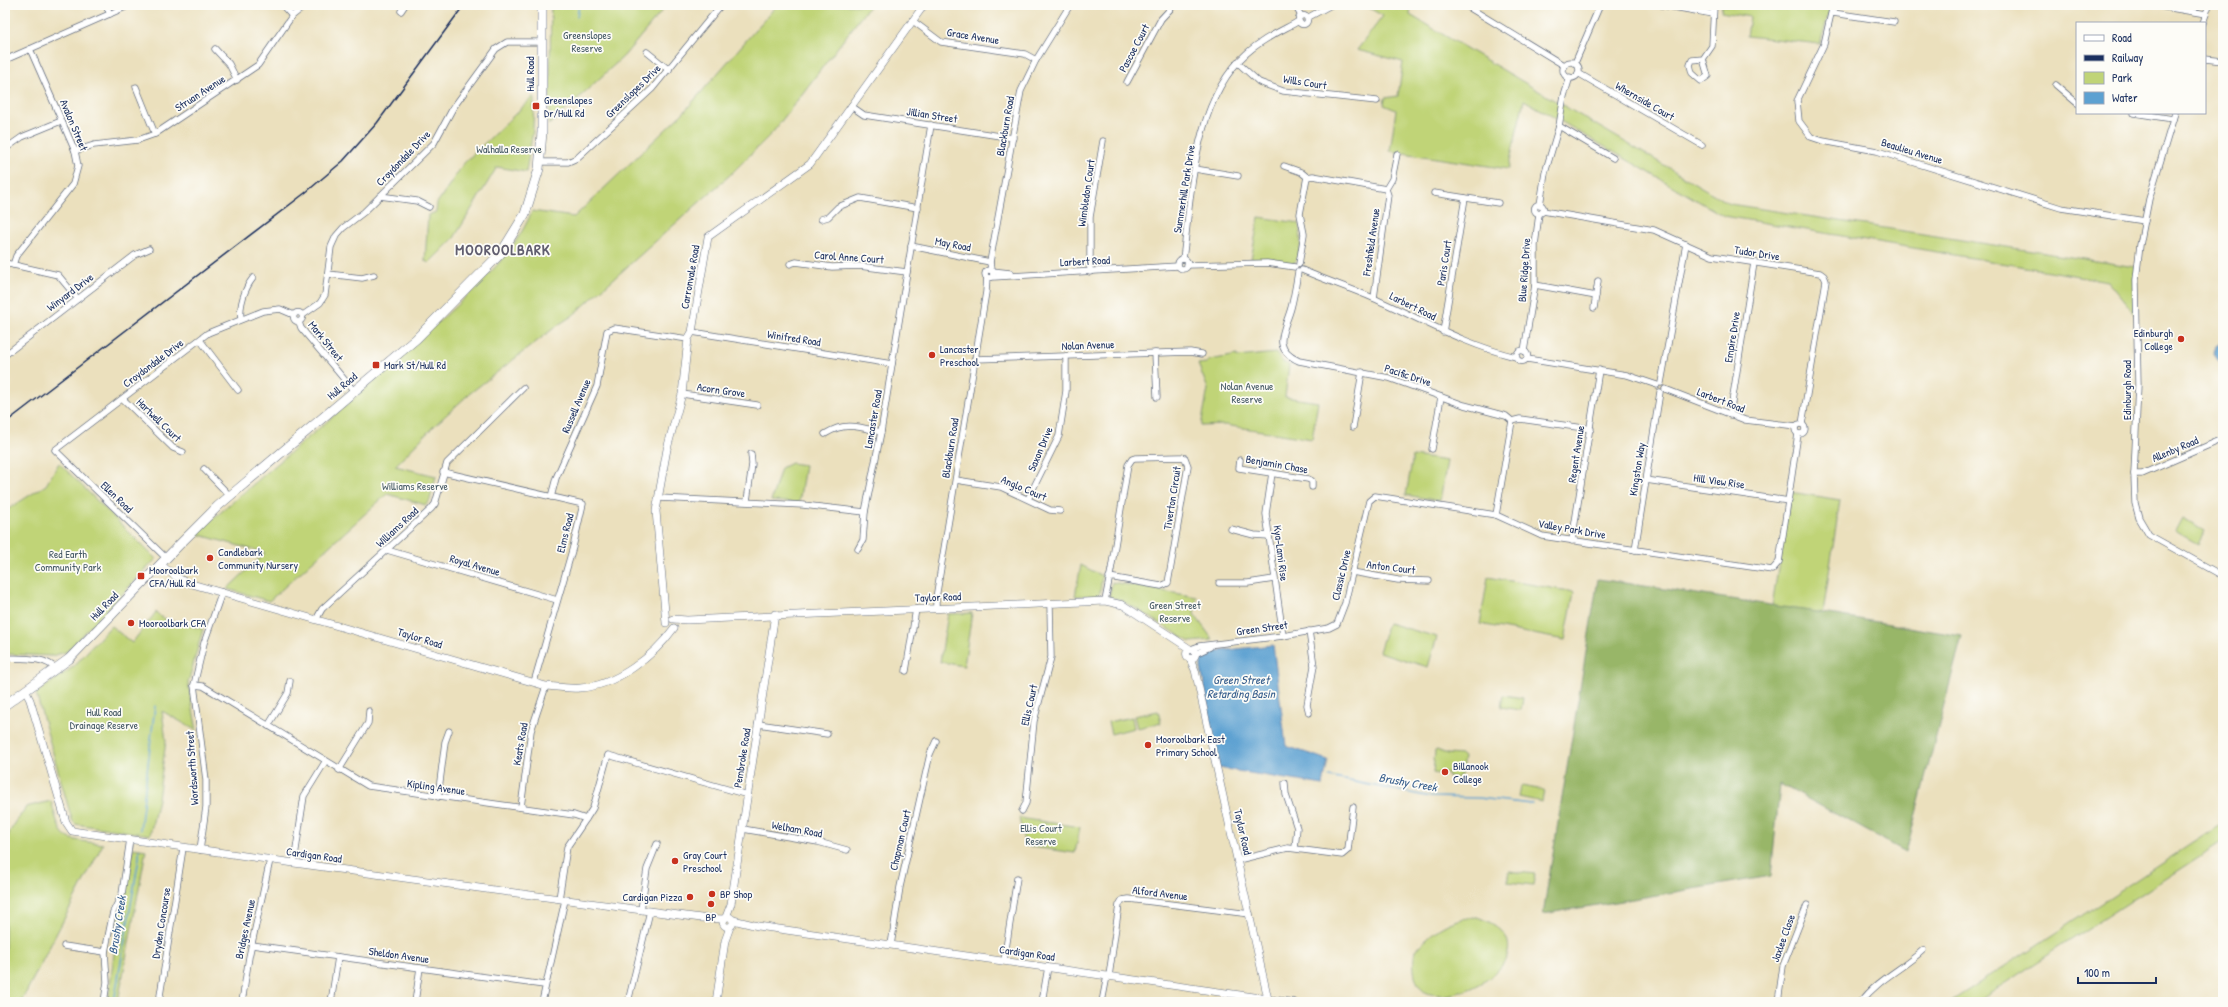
<svg xmlns="http://www.w3.org/2000/svg" width="2228" height="1007" font-family="'Patrick Hand',sans-serif">
<style>
.green{fill:#c0d477;stroke:#6e826a}
.forest{fill:#98b668;stroke:#5a7263}
.water{fill:#5da1d1;stroke:#3c6898}
.lines{fill:none;stroke-linecap:round;stroke-linejoin:round}
.stream{stroke:#5da1d1;stroke-width:1.5}
.minor-casing{stroke:#646d7f;stroke-width:7}
.tertiary-casing{stroke:#646d7f;stroke-width:8}
.primary-casing{stroke:#646d7f;stroke-width:10}
.minor{stroke:#fff;stroke-width:5.5}
.tertiary{stroke:#fff;stroke-width:7}
.primary{stroke:#fff;stroke-width:9}
.rail{stroke:#1b2f5e;stroke-width:1.5}
.poi-dot{fill:#c8321e;stroke:#fdfcf7;stroke-width:1.5}
.labels{text-anchor:middle;dominant-baseline:central;stroke-width:3.5;stroke-linejoin:round;paint-order:stroke}
.park-label{font-size:11px;fill:#445864;stroke:#fdfcf7}
.street-label{font-size:11px;fill:#1b2f5e;stroke:#fdfcf7}
.poi-label{font-size:11px;fill:#1b2f5e;stroke:#fdfcf7;text-anchor:start}
.water-label{font-size:12px;font-style:italic;fill:#355d8c;stroke:#fdfcf7}
.district-label{font-size:15px;font-weight:bold;letter-spacing:1px;fill:#615e6f;stroke:#fdfcf7}
</style>
<rect width="100%" height="100%" fill="#fdfcf7"/>
<filter id="ink" filterUnits="userSpaceOnUse"><feTurbulence type="fractalNoise" baseFrequency=".025" numOctaves="2"/><feDisplacementMap in="SourceGraphic" scale="8" xChannelSelector="R" yChannelSelector="G"/><feConvolveMatrix kernelMatrix="1 2 1 2 8 2 1 2 1" color-interpolation-filters="sRGB"/></filter>
<filter id="wash" filterUnits="userSpaceOnUse"><feTurbulence type="fractalNoise" baseFrequency=".012" numOctaves="4" result="noise"/><feDisplacementMap in="SourceGraphic" scale="16" xChannelSelector="R" yChannelSelector="G"/><feGaussianBlur stdDeviation="0.9" result="paint"/><feColorMatrix in="noise" values="0 0 0 0 0 0 0 0 0 0 0 0 0 0 0 0 0 1.4 0 .05"/><feComposite in="paint" operator="in"/></filter>
<g filter="url(#wash)">
<rect width="100%" height="100%" fill="#ebe0bd"/>
<g class="green">
<polygon points="551,5 667,5 624,56 549,125"/>
<path d="M777 5H870L773 132 731 174 572 316 558 325 469 394 433 427 395 466 436 476 430 500 426 505 387 494 269 601 227 589 265 553 196 534C277 462 363 394 442 319 476 287 514 255 532 211L574 217 684 112Z"/>
<polygon points="1364,5 1411,5 1410,15 1730,204 2135,267 2135,314 2108,281 1724,216 1524,100 1508,169 1390,151 1396,110 1384,105 1385,98 1398,96 1403,62 1357,50 1383,16"/>
<polygon points="1722,5 1751,7 1752,5 1830,5 1830,9 1820,44 1747,36 1750,17 1721,12"/>
<polygon points="534,96 533,131 526,172 497,167 454,238 429,263 425,261 428,215 436,212 437,203 464,163"/>
<path d="M1259 217 1299 223C1302 235 1302 256 1293 264L1251 259Z"/>
<polygon points="1276,353 1283,362 1289,365 1285,397 1318,402 1312,439 1225,425 1201,426 1208,389 1198,364 1206,363 1210,360 1237,355 1237,357"/>
<polygon points="1413,456 1447,461 1440,501 1406,495"/>
<polygon points="59,463 156,559 66,652 52,656 5,654 5,511 46,485"/>
<polygon points="791,463 805,465 799,503 771,501 781,468"/>
<polygon points="1790,492 1840,500 1823,613 1772,607"/>
<polygon points="2182,518 2205,531 2198,544 2175,531"/>
<polygon points="1081,565 1102,576 1100,593 1097,596 1075,596"/>
<polygon points="1488,577 1574,592 1565,640 1480,624"/>
<polygon points="1112,582 1197,597 1194,614 1213,640 1190,642 1135,608 1118,599 1109,597"/>
<polygon points="156,612 162,618 203,629 188,683 197,731 162,711 166,741 158,799 150,835 75,824 72,820 36,693 73,667 111,626 132,643"/>
<polygon points="972,613 964,666 940,662 948,614"/>
<polygon points="1388,623 1437,637 1428,667 1379,652"/>
<polygon points="1503,695 1523,698 1521,710 1501,707"/>
<polygon points="1158,711 1161,723 1137,728 1134,716"/>
<polygon points="1132,717 1134,728 1111,734 1108,722"/>
<polygon points="1437,750 1447,754 1462,755 1464,757 1461,776 1458,775 1458,778 1448,776 1448,773 1444,772 1443,775 1433,773 1435,751"/>
<polygon points="1521,786 1544,790 1542,802 1519,797"/>
<path d="M51 801C63 843 61 838 103 844L21 1002H5V844L10 831 26 807Z"/>
<polygon points="1019,818 1080,827 1075,853 1025,846"/>
<polygon points="2223,823 2223,841 1976,1002 1950,1002"/>
<polygon points="133,848 146,850 118,1002 108,1002 118,921 125,899"/>
<polygon points="1509,871 1535,874 1533,885 1508,882"/>
<path d="M1477 917C1553 943 1474 1007 1426 993 1413 984 1412 964 1415 951 1431 931 1451 918 1477 917Z"/>
</g>
<polygon class="forest" points="1598,579 1823,613 1962,636 1906,852 1780,784 1771,876 1543,914"/>
<g class="water">
<path d="M2223 340V365C2215 360 2212 355 2216 346Z"/>
<polygon points="1273,645 1286,746 1328,760 1323,785 1219,768 1201,668 1201,658 1209,652"/>
</g>
<g class="lines">
<g class="stream">
<polyline points="577,17 579,5"/>
<polyline points="1329,777 1431,797 1478,798 1532,804"/>
<polyline points="140,830 155,706"/>
<polyline points="114,1002 139,858 139,850"/>
</g>
</g>
</g>
<g filter="url(#ink)">
<g class="lines">
<g class="minor-casing">
<g id="minor">
<polyline points="106,5 110,14"/>
<polyline points="282,5 292,16"/>
<polyline points="1295,5 1301,16"/>
<polyline points="1465,5 1565,66"/>
<polyline points="1662,5 1713,14"/>
<polyline points="1833,5 1824,44 1797,101 1799,121 1811,137 1823,141 1877,151 2061,208 2145,221"/>
<polyline points="2153,5 2206,14"/>
<polyline points="401,11 405,5"/>
<polyline points="1833,13 1894,22"/>
<circle cx="1303" cy="20" r="4.5"/>
<polyline points="1307,18 1331,5"/>
<polyline points="913,21 941,42 1025,54 1036,60"/>
<polyline points="2203,23 2209,5"/>
<polyline points="215,49 229,64 237,80"/>
<polyline points="647,52 669,70"/>
<polyline points="1703,59 1708,76 1701,81 1692,73 1690,65 1692,60 1703,59 1712,46 1714,5"/>
<polyline points="2205,59 2223,61"/>
<polyline points="5,60 130,5"/>
<polyline points="1237,62 1259,82 1283,91 1377,101"/>
<circle cx="1571" cy="70" r="8"/>
<polyline points="1575,63 1600,5"/>
<polyline points="1578,73 1702,145"/>
<polyline points="1127,82 1161,19 1174,5"/>
<polyline points="2056,85 2077,103"/>
<polyline points="136,87 155,134"/>
<polyline points="851,106 864,115 1013,138"/>
<polyline points="2134,113 2173,119"/>
<polyline points="2175,113 2149,199 2140,245 2136,280 2138,385 2134,474 2135,503 2139,518 2149,535 2223,576"/>
<polyline points="1559,126 1613,158"/>
<polyline points="5,149 22,137 61,121"/>
<polyline points="75,151 94,145 138,140 155,134 258,65 292,16 306,5"/>
<polyline points="540,162 568,162 577,158 652,89 721,5"/>
<polyline points="1284,166 1301,172 1307,177"/>
<polyline points="1195,169 1238,176"/>
<polyline points="1386,189 1392,179 1397,154"/>
<polyline points="1434,193 1498,203"/>
<polyline points="380,196 417,201 429,207"/>
<circle cx="1539" cy="209" r="4.5"/>
<polyline points="1540,205 1545,173 1559,126 1564,96 1570,77"/>
<polyline points="1543,211 1654,230 1712,256 1820,273 1824,276 1826,281 1802,424"/>
<polyline points="821,219 828,217 838,207 860,198 918,208"/>
<polyline points="911,246 990,262"/>
<circle cx="1183" cy="264" r="5"/>
<path d="M1183 259C1192 192 1193 101 1247 53 1262 39 1281 31 1299 21"/>
<polyline points="5,263 58,275 78,299"/>
<polyline points="790,264 796,262 832,267 859,266 907,272"/>
<polyline points="1299,264 1304,234 1300,214 1307,177 1313,176 1386,189 1388,195 1374,298"/>
<polyline points="13,265 16,256 73,184 78,166 75,151 30,49"/>
<polyline points="1187,265 1267,263 1295,267"/>
<circle cx="989" cy="274" r="4"/>
<polyline points="991,270 990,262 1021,91 1036,60 1070,5"/>
<path d="M1302 270C1325 280 1350 288 1373 298 1421 319 1465 345 1516 357"/>
<polyline points="992,271 1010,273"/>
<polyline points="1090,272 1090,217 1103,141"/>
<path d="M1298 272C1296 284 1294 297 1291 308 1285 330 1270 348 1299 361L1389 378 1464 405 1506 416 1512 421 1496 515"/>
<polyline points="328,274 362,278 374,275"/>
<polyline points="993,277 1178,266"/>
<polyline points="1535,285 1596,296"/>
<polyline points="1594,308 1598,281"/>
<circle cx="298" cy="317" r="4.5"/>
<polyline points="303,315 320,303 325,295 331,247 336,236 343,228 364,212 434,143 453,108 496,49 507,42 542,42"/>
<path d="M241 319C239 305 245 288 253 278"/>
<polyline points="299,322 301,328 354,391"/>
<polyline points="692,332 892,364"/>
<polyline points="1443,332 1465,198"/>
<polyline points="200,340 238,390"/>
<circle cx="1522" cy="356" r="5.5"/>
<polyline points="1524,351 1535,285 1535,245 1539,214"/>
<polyline points="1155,353 1157,397"/>
<polyline points="5,355 135,255 149,249"/>
<polyline points="975,359 1190,352 1202,354"/>
<polyline points="1527,359 1627,375 1657,385"/>
<polyline points="1661,383 1686,244"/>
<polyline points="1665,389 1745,420 1796,426"/>
<polyline points="682,394 757,405"/>
<polyline points="123,399 173,448 183,452"/>
<polyline points="1730,415 1754,263"/>
<polyline points="1512,421 1520,419 1591,429"/>
<circle cx="1800" cy="429" r="5"/>
<polyline points="1353,427 1362,372"/>
<path d="M825 434C845 421 860 427 881 432"/>
<polyline points="1432,449 1441,397"/>
<polyline points="1240,460 1239,468 1308,479 1312,481 1312,487"/>
<polyline points="204,469 230,496"/>
<polyline points="443,472 583,504 573,547 534,682"/>
<polyline points="1272,473 1266,514 1283,636"/>
<polyline points="2134,474 2142,474 2223,439"/>
<polyline points="956,480 1001,487 1050,510 1060,511"/>
<polyline points="1646,480 1789,501"/>
<polyline points="551,497 556,478 597,386 607,331 614,328 688,339"/>
<polyline points="659,498 803,505 865,512 881,432 931,125"/>
<polyline points="1028,499 1059,436 1066,391 1066,356"/>
<polyline points="747,501 752,464 751,454"/>
<polyline points="1231,529 1254,535 1269,536"/>
<polyline points="1572,541 1599,370"/>
<polyline points="858,549 863,540 865,512"/>
<polyline points="387,550 557,600"/>
<polyline points="1635,550 1660,392"/>
<polyline points="166,558 55,450 208,333 263,311 280,309 294,315"/>
<polyline points="1352,572 1398,580 1429,581"/>
<polyline points="1219,583 1248,583 1274,579"/>
<polyline points="1105,601 1111,570 1128,465 1132,459 1135,458 1181,457 1185,458 1188,466 1168,583 1161,586 1109,577"/>
<polyline points="936,608 936,598 986,292 987,277"/>
<polyline points="317,618 322,609 431,509 435,504 447,463 523,388"/>
<polyline points="1191,649 1199,646 1283,636 1329,628 1337,624 1345,603 1369,501 1375,496 1496,515 1542,536 1772,570 1779,562 1798,434"/>
<polyline points="1195,654 1210,647"/>
<path d="M5 658C21 659 44 656 56 669"/>
<polyline points="906,671 916,609"/>
<polyline points="194,685 203,686 218,695 368,786 574,815 586,819 593,808 608,755 748,795"/>
<polyline points="1309,713 1307,705 1314,666 1309,631"/>
<polyline points="758,724 827,734"/>
<polyline points="268,726 288,693 290,681"/>
<polyline points="339,770 368,723 369,711"/>
<polyline points="1285,783 1286,795 1297,828 1295,848"/>
<polyline points="438,797 445,742 449,731"/>
<polyline points="521,807 531,731 546,686"/>
<polyline points="1022,811 1026,803 1034,721 1051,657 1050,604"/>
<polyline points="743,829 818,842 847,850"/>
<polyline points="200,850 206,807 206,780 194,685 204,643 222,592"/>
<polyline points="1238,860 1288,848 1342,855 1348,850 1353,807"/>
<polyline points="294,863 304,796 325,762"/>
<polyline points="559,899 567,847 586,819"/>
<polyline points="641,910 647,869 657,844"/>
<polyline points="252,945 544,985"/>
<polyline points="891,945 900,887 930,754 936,741"/>
<polyline points="64,946 105,952 113,912 122,894 130,839"/>
<polyline points="1004,961 1017,878"/>
<polyline points="1109,976 1119,905 1122,900 1129,899 1250,914"/>
<polyline points="1268,999 1294,1002"/>
<polyline points="104,1002 107,982 105,952"/>
<polyline points="159,1002 183,848"/>
<polyline points="242,1002 249,957 270,860"/>
<polyline points="331,1002 338,957"/>
<polyline points="415,1002 420,968"/>
<polyline points="542,1002 565,900"/>
<polyline points="628,1002 650,911"/>
<polyline points="1042,1002 1048,967"/>
<polyline points="1102,1002 1107,976"/>
<polyline points="1778,1002 1783,966 1807,905"/>
<path d="M1861 1002C1878 979 1903 969 1923 950"/>
</g>
</g>
<g class="tertiary-casing">
<g id="tertiary">
<path d="M160 564 175 576 185 582 546 686C557 687 568 689 580 688 616 686 654 656 674 628"/>
<polyline points="673,619 687,620 1105,601 1123,605 1190,649"/>
<polyline points="666,623 656,511 667,449 682,394 688,339 692,332 708,237 810,164 924,5"/>
<circle cx="1191" cy="654" r="4.5"/>
<polyline points="25,690 30,700 66,822 72,831 294,863 701,918 724,919"/>
<circle cx="728" cy="922" r="5"/>
<polyline points="726,917 731,904 775,614"/>
<polyline points="733,920 758,926 1268,999 1195,670 1190,659"/>
<polyline points="716,1002 725,941 730,927"/>
</g>
</g>
<g class="primary-casing">
<polyline id="primary" points="5,705 69,659 179,545 218,506 416,339 501,253 525,214 539,169 542,132 542,5"/>
</g>
<use href="#minor" class="minor"/>
<use href="#tertiary" class="tertiary"/>
<use href="#primary" class="primary"/>
<polyline class="rail" points="5,423 305,193 343,161 377,123 464,5"/>
</g>
</g>
<g class="poi-dot">
<rect x="532" y="102" width="8" height="8" rx="2"/>
<circle cx="2181" cy="339" r="4"/>
<circle cx="932" cy="355" r="4"/>
<rect x="372" y="361" width="8" height="8" rx="2"/>
<circle cx="210" cy="558" r="4"/>
<rect x="137" y="572" width="8" height="8" rx="2"/>
<circle cx="131" cy="623" r="4"/>
<circle cx="1148" cy="745" r="4"/>
<circle cx="1445" cy="772" r="4"/>
<circle cx="675" cy="861" r="4"/>
<circle cx="712" cy="894" r="4"/>
<circle cx="690" cy="897" r="4"/>
<circle cx="711" cy="904" r="4"/>
</g>
<g class="labels">
<g class="park-label">
<text x="587" y="35">Greenslopes<tspan x="587" dy="13">Reserve</tspan></text>
<text x="509" y="149">Walhalla Reserve</text>
<text x="1247" y="386">Nolan Avenue<tspan x="1247" dy="13">Reserve</tspan></text>
<text x="415" y="486">Williams Reserve</text>
<text x="68" y="554">Red Earth<tspan x="68" dy="13">Community Park</tspan></text>
<text x="1175" y="605">Green Street<tspan x="1175" dy="13">Reserve</tspan></text>
<text x="104" y="712">Hull Road<tspan x="104" dy="13">Drainage Reserve</tspan></text>
<text x="1041" y="828">Ellis Court<tspan x="1041" dy="13">Reserve</tspan></text>
</g>
<g class="street-label">
<text transform="translate(973 36) rotate(9)">Grace Avenue</text>
<text transform="translate(1134 48) rotate(-62)">Pascoe Court</text>
<text transform="translate(530 74) rotate(-90)">Hull Road</text>
<text transform="translate(1305 82) rotate(9)">Wills Court</text>
<text transform="translate(633 91) rotate(-44)">Greenslopes Drive</text>
<text transform="translate(200 93) rotate(-33)">Struan Avenue</text>
<text transform="translate(1645 101) rotate(30)">Whernside Court</text>
<text transform="translate(932 115) rotate(9)">Jillian Street</text>
<text transform="translate(74 125) rotate(67)">Avalon Street</text>
<text transform="translate(1005 126) rotate(-80)">Blackburn Road</text>
<text transform="translate(1912 151) rotate(17)">Beaulieu Avenue</text>
<text transform="translate(403 158) rotate(-46)">Croydondale Drive</text>
<text transform="translate(1184 189) rotate(-81)">Summerhill Park Drive</text>
<text transform="translate(1086 193) rotate(-82)">Wimbledon Court</text>
<text transform="translate(1371 242) rotate(-82)">Freshfield Avenue</text>
<text transform="translate(953 244) rotate(11)">May Road</text>
<text transform="translate(1757 253) rotate(9)">Tudor Drive</text>
<text transform="translate(849 257) rotate(4)">Carol Anne Court</text>
<text transform="translate(1085 261) rotate(-3)">Larbert Road</text>
<text transform="translate(1444 263) rotate(-81)">Paris Court</text>
<text transform="translate(1524 270) rotate(-86)">Blue Ridge Drive</text>
<text transform="translate(690 277) rotate(-80)">Carronvale Road</text>
<text transform="translate(70 292) rotate(-37)">Winyard Drive</text>
<text transform="translate(1413 306) rotate(26)">Larbert Road</text>
<text transform="translate(1732 337) rotate(-81)">Empire Drive</text>
<text transform="translate(794 338) rotate(9)">Winifred Road</text>
<text transform="translate(326 341) rotate(51)">Mark Street</text>
<text transform="translate(1088 345) rotate(-2)">Nolan Avenue</text>
<text transform="translate(153 363) rotate(-37)">Croydondale Drive</text>
<text transform="translate(1408 375) rotate(18)">Pacific Drive</text>
<text transform="translate(342 386) rotate(-40)">Hull Road</text>
<text transform="translate(721 390) rotate(8)">Acorn Grove</text>
<text transform="translate(2127 390) rotate(-90)">Edinburgh Road</text>
<text transform="translate(1721 400) rotate(21)">Larbert Road</text>
<text transform="translate(576 406) rotate(-67)">Russell Avenue</text>
<text transform="translate(873 419) rotate(-80)">Lancaster Road</text>
<text transform="translate(159 420) rotate(44)">Hartwell Court</text>
<text transform="translate(950 448) rotate(-81)">Blackburn Road</text>
<text transform="translate(1040 449) rotate(-67)">Saxon Drive</text>
<text transform="translate(2175 449) rotate(-23)">Allenby Road</text>
<text transform="translate(1576 454) rotate(-81)">Regent Avenue</text>
<text transform="translate(1277 464) rotate(10)">Benjamin Chase</text>
<text transform="translate(1637 469) rotate(-81)">Kingston Way</text>
<text transform="translate(1719 481) rotate(8)">Hill View Rise</text>
<text transform="translate(1024 488) rotate(23)">Anglo Court</text>
<text transform="translate(117 497) rotate(44)">Ellen Road</text>
<text transform="translate(1172 498) rotate(-81)">Tiverton Circuit</text>
<text transform="translate(397 527) rotate(-43)">Williams Road</text>
<text transform="translate(1572 529) rotate(10)">Valley Park Drive</text>
<text transform="translate(565 533) rotate(-76)">Elms Road</text>
<text transform="translate(1281 553) rotate(83)">Kya-Lami Rise</text>
<text transform="translate(475 565) rotate(16)">Royal Avenue</text>
<text transform="translate(1391 567) rotate(7)">Anton Court</text>
<text transform="translate(1341 575) rotate(-77)">Classic Drive</text>
<text transform="translate(938 597) rotate(-2)">Taylor Road</text>
<text transform="translate(104 606) rotate(-46)">Hull Road</text>
<text transform="translate(1262 628) rotate(-8)">Green Street</text>
<text transform="translate(420 638) rotate(17)">Taylor Road</text>
<text transform="translate(1029 705) rotate(-77)">Ellis Court</text>
<text transform="translate(520 744) rotate(-80)">Keats Road</text>
<text transform="translate(742 758) rotate(-81)">Pembroke Road</text>
<text transform="translate(192 768) rotate(-94)">Wordsworth Street</text>
<text transform="translate(436 787) rotate(8)">Kipling Avenue</text>
<text transform="translate(797 829) rotate(10)">Welham Road</text>
<text transform="translate(1243 832) rotate(77)">Taylor Road</text>
<text transform="translate(900 840) rotate(-77)">Chapman Court</text>
<text transform="translate(314 855) rotate(8)">Cardigan Road</text>
<text transform="translate(1160 893) rotate(7)">Alford Avenue</text>
<text transform="translate(161 923) rotate(-81)">Dryden Concourse</text>
<text transform="translate(245 929) rotate(-78)">Bridges Avenue</text>
<text transform="translate(1783 938) rotate(-70)">Jaxlee Close</text>
<text transform="translate(1027 953) rotate(8)">Cardigan Road</text>
<text transform="translate(399 955) rotate(8)">Sheldon Avenue</text>
</g>
<g class="poi-label">
<text x="544" y="100">Greenslopes<tspan x="544" dy="13">Dr/Hull Rd</tspan></text>
<text x="2173" y="333" text-anchor="end">Edinburgh<tspan x="2173" dy="13">College</tspan></text>
<text x="940" y="349">Lancaster<tspan x="940" dy="13">Preschool</tspan></text>
<text x="384" y="365">Mark St/Hull Rd</text>
<text x="218" y="552">Candlebark<tspan x="218" dy="13">Community Nursery</tspan></text>
<text x="149" y="570">Mooroolbark<tspan x="149" dy="13">CFA/Hull Rd</tspan></text>
<text x="139" y="623">Mooroolbark CFA</text>
<text x="1156" y="739">Mooroolbark East<tspan x="1156" dy="13">Primary School</tspan></text>
<text x="1453" y="766">Billanook<tspan x="1453" dy="13">College</tspan></text>
<text x="683" y="855">Gray Court<tspan x="683" dy="13">Preschool</tspan></text>
<text x="720" y="894">BP Shop</text>
<text x="682" y="897" text-anchor="end">Cardigan Pizza</text>
<text x="711" y="917" text-anchor="middle">BP</text>
</g>
<g class="water-label">
<text x="1241" y="679">Green Street<tspan x="1241" dy="14">Retarding Basin</tspan></text>
<text transform="translate(1408 782) rotate(10)">Brushy Creek</text>
<text transform="translate(117 925) rotate(-81)">Brushy Creek</text>
</g>
<g class="district-label">
<text x="503" y="249">MOOROOLBARK</text>
</g>
</g>
<rect width="2228" height="1007" fill="none" stroke="#fdfcf7" stroke-width="20"/>
<rect x="2076" y="22" width="130" height="92" fill="#fdfcf7" stroke="#a3aaba"/>
<rect x="2084" y="35" width="20" height="6" fill="#ffffff" stroke="#a3aaba"/>
<text x="2112" y="42" font-size="12" fill="#1b2f5e">Road</text>
<rect x="2084" y="55" width="20" height="6" fill="#1b2f5e" stroke="#a3aaba"/>
<text x="2112" y="62" font-size="12" fill="#1b2f5e">Railway</text>
<rect x="2084" y="72" width="20" height="12" fill="#c0d477" stroke="#a3aaba"/>
<text x="2112" y="82" font-size="12" fill="#1b2f5e">Park</text>
<rect x="2084" y="92" width="20" height="12" fill="#5da1d1" stroke="#a3aaba"/>
<text x="2112" y="102" font-size="12" fill="#1b2f5e">Water</text>
<path d="M2078 977v6h78v-6" fill="none" stroke="#1b2f5e" stroke-width="2"/>
<text x="2084" y="977" font-size="12" fill="#1b2f5e" stroke="#fdfcf7" stroke-width="3" paint-order="stroke">100 m</text>
</svg>
